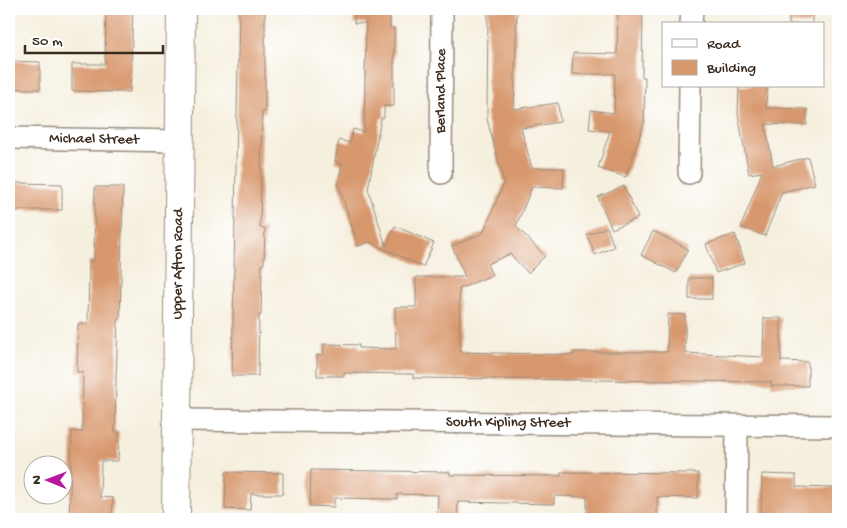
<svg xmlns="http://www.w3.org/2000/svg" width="847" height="528" font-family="'Gochi Hand',sans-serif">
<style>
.building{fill:#d8986d}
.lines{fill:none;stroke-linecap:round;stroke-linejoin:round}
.street-casing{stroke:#988c7e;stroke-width:24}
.secondary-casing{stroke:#988c7e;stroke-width:30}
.street{stroke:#fff;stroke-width:21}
.secondary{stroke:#fff;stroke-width:28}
.labels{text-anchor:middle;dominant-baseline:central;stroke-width:4.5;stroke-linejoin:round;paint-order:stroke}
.street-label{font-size:15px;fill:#3b2a1e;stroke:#fff}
</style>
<rect width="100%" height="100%" fill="#fff"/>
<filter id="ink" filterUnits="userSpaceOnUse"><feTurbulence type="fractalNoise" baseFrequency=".02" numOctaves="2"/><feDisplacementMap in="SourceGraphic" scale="10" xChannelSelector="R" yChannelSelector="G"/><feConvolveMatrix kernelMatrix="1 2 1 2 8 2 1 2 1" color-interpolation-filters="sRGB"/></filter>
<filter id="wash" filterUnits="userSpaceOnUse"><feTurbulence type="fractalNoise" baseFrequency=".0096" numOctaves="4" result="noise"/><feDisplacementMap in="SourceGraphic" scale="20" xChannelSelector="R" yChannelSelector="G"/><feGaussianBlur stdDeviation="1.12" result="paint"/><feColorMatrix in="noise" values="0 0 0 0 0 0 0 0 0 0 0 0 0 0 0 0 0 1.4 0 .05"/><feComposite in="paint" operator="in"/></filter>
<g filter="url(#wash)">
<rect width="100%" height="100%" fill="#f5efde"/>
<g id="blocks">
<g class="building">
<polygon points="106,9 133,9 130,92 72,91 72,64 105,64"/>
<polygon points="239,9 265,9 265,112 262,112 260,228 265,228 264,264 262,264 261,315 259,315 258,376 232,376"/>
<polygon points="354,9 390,9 390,28 394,28 394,106 384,106 384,118 381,118 368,189 386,246 395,226 434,243 423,267 370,242 358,246 338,183 342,164 335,162 339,140 350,143 353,129 364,132 366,23 354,23"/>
<polygon points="488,9 517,9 514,109 558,103 560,122 521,128 532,168 564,168 563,188 532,187 516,226 545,256 528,273 510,254 487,264 492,275 459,289 460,352 574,355 574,352 667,352 668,314 685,315 685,353 763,357 764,318 781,318 781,361 808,362 808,386 771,386 771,382 413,378 413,374 344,373 344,376 317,376 317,355 323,355 324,344 359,345 359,348 396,349 395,307 416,307 416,277 465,277 452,246 483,233 504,183 487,119"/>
<polygon points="618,9 643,9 642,77 645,77 644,123 626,177 598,168 610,131 589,129 591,110 614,113 615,74 572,74 573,53 617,54"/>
<rect x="789" y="9" width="23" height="15"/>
<polygon points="9,61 40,62 40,89 9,89"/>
<polygon points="739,86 767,86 766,108 807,109 807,125 765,124 773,166 808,157 815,184 782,192 765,236 741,227 762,172 749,174 738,114"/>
<polygon points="15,183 62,184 62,210 15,210"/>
<polygon points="624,186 638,218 612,229 598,197"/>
<polygon points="95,187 123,187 120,319 118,319 116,379 115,432 119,432 118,461 101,461 100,497 113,498 112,519 69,519 72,431 82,432 83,372 77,372 78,324 88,324 89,261 94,261"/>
<polygon points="607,227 614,247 595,255 587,235"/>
<polygon points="653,231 688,249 676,273 641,255"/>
<polygon points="735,234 745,263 716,273 706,244"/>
<rect x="689" y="278" width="23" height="21"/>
<polygon points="311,470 450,472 450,475 561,476 561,472 698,473 698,498 657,497 657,519 587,519 587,497 554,496 554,504 458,502 457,519 437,519 438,495 397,494 397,499 334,498 334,507 310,506"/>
<polygon points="226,472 283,473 283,494 251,494 250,510 225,509"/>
<polygon points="762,474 796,475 796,487 838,488 838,518 761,519"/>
</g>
</g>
</g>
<g filter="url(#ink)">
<use href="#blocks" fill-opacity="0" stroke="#988c7e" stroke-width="1"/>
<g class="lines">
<g class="street-casing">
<g id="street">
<polyline points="691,24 692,9"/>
<path id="s1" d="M9 138 179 141"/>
<path id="s2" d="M441 173 442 9"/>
<polyline points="689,173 690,86"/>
<path id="s3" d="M178 420 838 426"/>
<polyline points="736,519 737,426"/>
</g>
</g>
<g class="secondary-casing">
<g id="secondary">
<path id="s4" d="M176 519 181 9"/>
</g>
</g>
<use href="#street" class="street"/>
<use href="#secondary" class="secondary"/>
</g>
</g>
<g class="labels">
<g class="street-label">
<text stroke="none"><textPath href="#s2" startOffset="82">Berland Place</textPath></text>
<text stroke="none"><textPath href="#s1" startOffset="85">Michael Street</textPath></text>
<text stroke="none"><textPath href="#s4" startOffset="255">Upper Afton Road</textPath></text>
<text stroke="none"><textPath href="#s3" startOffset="330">South Kipling Street</textPath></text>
</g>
</g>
<rect width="847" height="528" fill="none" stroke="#fff" stroke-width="30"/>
<rect x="662" y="22" width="162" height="65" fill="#ffffff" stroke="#b1aaa5"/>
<rect x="672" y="39" width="25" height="8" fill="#ffffff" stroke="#b1aaa5"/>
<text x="707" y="48" font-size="15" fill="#3b2a1e">Road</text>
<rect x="672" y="60" width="25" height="15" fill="#d8986d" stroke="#b1aaa5"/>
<text x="707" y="72" font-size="15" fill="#3b2a1e">Building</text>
<g transform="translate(48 480) rotate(271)"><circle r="24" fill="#ffffff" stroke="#b1aaa5"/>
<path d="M0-4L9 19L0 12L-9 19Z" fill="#b5179e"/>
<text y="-8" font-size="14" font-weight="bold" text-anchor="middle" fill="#3b2a1e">N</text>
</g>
<path d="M25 45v8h138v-8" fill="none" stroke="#3b2a1e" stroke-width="2.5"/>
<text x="32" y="45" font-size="15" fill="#3b2a1e" stroke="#ffffff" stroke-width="4" paint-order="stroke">50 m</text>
</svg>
